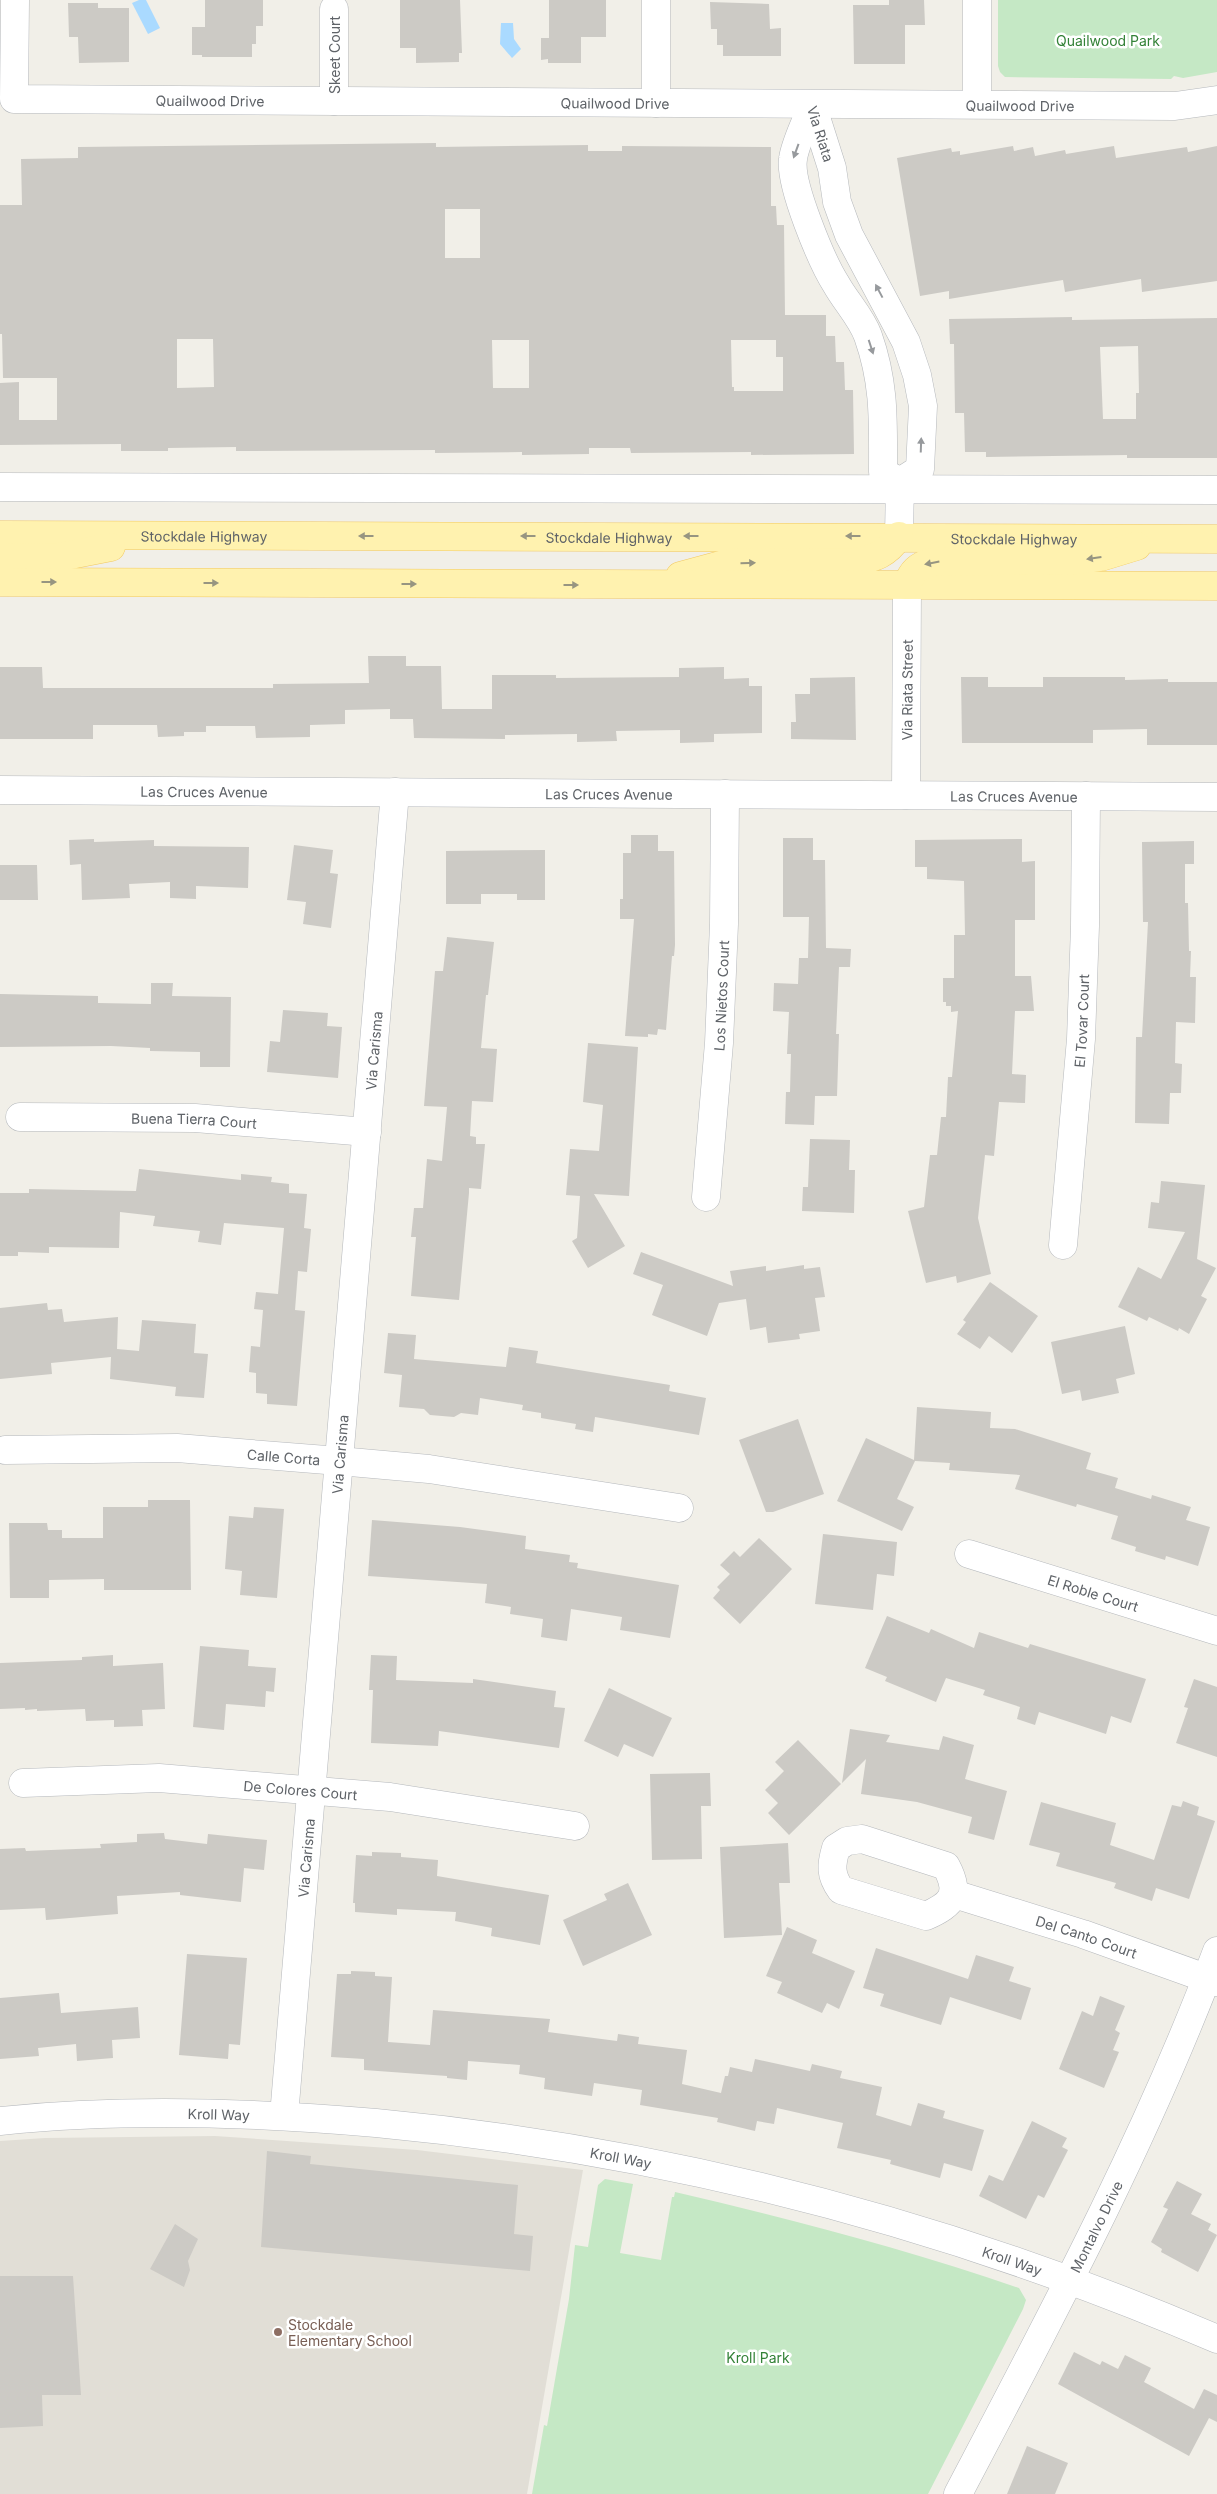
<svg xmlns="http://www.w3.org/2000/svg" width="1217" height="2494" font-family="Inter,sans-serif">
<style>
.education{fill:#e1ded6}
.green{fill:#c5e8c5}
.water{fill:#aadaff}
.building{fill:#cccac5;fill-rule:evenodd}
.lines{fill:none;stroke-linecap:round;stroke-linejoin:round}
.minor-casing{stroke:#b5b8bc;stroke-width:29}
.major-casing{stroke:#f2c960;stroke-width:29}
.minor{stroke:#fff;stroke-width:28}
.major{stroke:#fff2af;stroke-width:28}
.oneway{fill:#979a9d}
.oneway2{fill:#979581}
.education-dot{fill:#8d6e63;stroke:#fff;stroke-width:2}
.labels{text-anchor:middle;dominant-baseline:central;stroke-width:5;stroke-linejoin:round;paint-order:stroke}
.park-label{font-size:14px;fill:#348238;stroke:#fff}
.street-label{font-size:14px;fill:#5f6368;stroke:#fff}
.education-label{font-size:14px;fill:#785e54;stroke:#fff;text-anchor:start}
</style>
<rect width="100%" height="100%" fill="#f1efe8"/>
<polygon class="education" points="215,2136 417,2150 583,2170 527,2494 0,2494 0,2141 45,2138"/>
<g class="green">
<polygon points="998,0 1217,0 1217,72 1183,78 1174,76 1171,79 1005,77 1000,72 998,66"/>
<path d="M605 2179 633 2184 620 2253 661 2260 672 2197H674L675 2192C791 2219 906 2249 1019 2288L1026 2300 1023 2309 928 2494H532L544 2425 547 2426 569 2299 575 2245 588 2247 598 2185Z"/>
</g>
<g class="water">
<polygon points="139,0 146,0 160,28 148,34 132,3"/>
<polygon points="501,23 513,23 514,39 521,49 512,58 500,44"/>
</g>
<g class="building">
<polygon points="205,0 263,0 263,26 256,26 256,44 252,44 252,57 202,57 202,55 192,55 192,27 205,27"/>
<polygon points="400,0 460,0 462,53 459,53 459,62 416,63 416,48 400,48"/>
<polygon points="549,0 606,0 606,37 581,37 581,63 548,63 548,59 541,60 541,38 549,38"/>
<polygon points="889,0 924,0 925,25 905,25 905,64 854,64 853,5 889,5"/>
<polygon points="710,2 769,4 770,29 781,28 781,56 723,56 723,45 717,45 717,29 711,29"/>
<polygon points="68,3 98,3 98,8 129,8 129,62 79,63 78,37 69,37"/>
<path d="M436 143V147L588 145V151H622V146L771 147V206H776L777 225H784L785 315H826V336H835L836 362H844L845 390H853L854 454 751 455V452L631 453 630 448H589V454L522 455V452L435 453V450L236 451V447L168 448V451H121V444L0 445V383L19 382V420H57V378H3L2 334H0V205H22L21 159 78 158V147ZM445 209H480V258H445ZM177 339H213L214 387 177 388ZM492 340H529V388H493ZM731 340H776V357H783V391H734V387H732Z"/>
<polygon points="1013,146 1014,151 1033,147 1035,156 1065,150 1066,154 1114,146 1116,158 1187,147 1188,152 1217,146 1217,281 1142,292 1141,279 1065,292 1063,280 949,299 949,291 920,296 897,158 951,148 952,152 960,151 960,155"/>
<path d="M1072 317V320L1217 318V458H1127V455L986 457V452H965L964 413H955L954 344H950L949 319ZM1138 346 1139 393H1136V419H1103L1100 347Z"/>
<polygon points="368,656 406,656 406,666 441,666 442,709 492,709 492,675 556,675 556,678 679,677 679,668 724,667 724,679 749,678 749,686 762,686 762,733 714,734 714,742 680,743 680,730 616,731 617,741 577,742 577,734 505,735 505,739 414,738 413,719 390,719 390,709 345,710 345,724 310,725 310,737 256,738 255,726 206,726 206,732 184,732 184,736 158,737 157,725 93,725 93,739 0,739 0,667 42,667 43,688 273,688 273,684 369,683"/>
<polygon points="855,677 856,740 791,739 791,722 796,722 795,694 810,694 810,678"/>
<polygon points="961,677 988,677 988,687 1043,687 1043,677 1125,677 1125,680 1168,679 1168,682 1217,682 1217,745 1147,745 1147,729 1093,730 1093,743 962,743"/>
<polygon points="631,835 658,835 658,851 674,851 675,945 674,956 672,956 666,1030 658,1029 657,1035 648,1034 648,1037 625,1036 634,919 620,919 620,899 623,899 623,853 631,853"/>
<polygon points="783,838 813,838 813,860 825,860 826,948 851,949 850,967 839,967 836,1034 839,1034 837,1096 815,1096 814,1125 785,1124 786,1092 790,1092 791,1054 787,1054 789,1012 773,1011 774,983 798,984 799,958 808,958 809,917 783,917"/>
<polygon points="94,839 94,842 154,840 154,846 249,847 248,888 196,886 196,899 170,898 170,882 129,884 130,898 82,900 81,864 70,865 69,840"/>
<polygon points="1022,839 1022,862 1035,861 1035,920 1015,920 1015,976 1031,976 1034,1011 1015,1011 1012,1074 1026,1075 1025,1103 999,1102 994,1156 985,1155 978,1218 991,1274 957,1283 956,1276 926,1283 908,1211 924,1207 930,1155 937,1155 941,1117 946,1117 948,1077 952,1077 958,1011 951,1012 951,1006 946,1006 946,1002 943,1002 943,978 954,978 954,935 965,935 964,881 927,879 927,867 915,867 915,840"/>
<polygon points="1194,841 1194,864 1185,864 1185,903 1188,903 1189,951 1191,951 1190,977 1196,977 1195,1023 1176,1022 1175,1063 1182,1064 1181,1093 1170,1093 1169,1124 1135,1123 1136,1037 1142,1037 1148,922 1143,922 1142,842"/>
<polygon points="294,845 333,850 330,873 338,874 331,928 303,924 306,902 287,900"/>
<polygon points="545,850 545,900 517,900 517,894 481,894 481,904 446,904 446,851"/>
<polygon points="0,865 37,865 38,900 0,900"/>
<polygon points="447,937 494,942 488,995 486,995 481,1048 497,1049 493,1102 472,1101 470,1136 476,1137 476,1144 485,1144 481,1189 469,1188 469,1193 459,1300 411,1296 416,1237 411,1237 414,1208 423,1208 427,1159 442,1161 447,1107 424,1106 435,971 443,971"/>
<polygon points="151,983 173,983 172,996 231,997 230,1067 200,1067 200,1052 150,1051 150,1048 111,1046 0,1047 0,994 98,996 98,1003 151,1004"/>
<polygon points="283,1010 328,1013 327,1026 342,1027 338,1078 267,1072 270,1041 280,1042"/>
<polygon points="588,1043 638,1047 629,1196 594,1194 625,1246 588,1268 572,1241 577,1238 580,1196 566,1195 570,1149 599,1151 603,1105 583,1102"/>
<polygon points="810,1139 850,1140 849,1170 855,1170 854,1213 802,1211 803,1187 808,1187"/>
<polygon points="139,1169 241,1180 241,1174 272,1177 271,1182 289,1184 289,1193 307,1194 304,1228 311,1229 307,1272 298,1271 295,1310 305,1311 297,1406 267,1404 267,1394 256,1393 256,1373 249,1372 251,1346 260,1347 263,1310 254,1309 256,1292 278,1294 284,1228 224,1223 221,1245 198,1242 200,1231 153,1226 155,1216 120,1212 119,1248 49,1247 49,1253 18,1252 18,1256 0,1256 0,1193 29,1193 29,1189 136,1191"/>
<polygon points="1161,1181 1205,1185 1197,1259 1216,1268 1201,1296 1207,1299 1189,1334 1179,1328 1178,1331 1149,1317 1147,1321 1118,1307 1138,1267 1161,1279 1185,1232 1148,1228 1151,1202 1159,1203"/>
<polygon points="641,1252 733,1286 730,1271 766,1266 766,1271 804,1265 804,1269 820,1267 825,1297 815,1298 820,1331 799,1334 800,1339 768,1343 766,1327 750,1330 746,1299 719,1303 707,1336 652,1315 663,1285 633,1274"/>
<polygon points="990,1282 1038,1316 1012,1353 989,1336 980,1349 957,1334 966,1322 963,1320"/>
<polygon points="47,1303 48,1310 62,1309 64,1322 118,1317 117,1349 139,1351 142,1320 196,1324 194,1353 208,1354 204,1398 175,1396 176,1387 110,1379 111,1357 51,1363 52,1374 0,1379 0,1308"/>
<polygon points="1125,1326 1135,1374 1116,1379 1119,1393 1082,1401 1080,1390 1062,1394 1051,1342"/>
<polygon points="388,1333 416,1335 414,1359 506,1367 509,1347 538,1351 536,1363 670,1385 669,1391 706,1398 699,1435 595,1417 593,1432 575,1429 576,1424 541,1418 541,1413 522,1410 523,1405 480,1398 478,1415 461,1413 454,1417 430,1415 424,1409 399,1407 402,1375 384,1373"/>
<polygon points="917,1407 991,1412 990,1428 1015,1429 1091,1453 1086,1469 1118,1478 1115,1488 1151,1499 1152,1495 1191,1507 1186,1520 1210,1527 1198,1566 1166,1556 1165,1560 1135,1551 1136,1547 1111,1539 1118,1516 1077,1504 1076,1507 1015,1489 1020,1475 949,1470 950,1463 915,1461 897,1499 914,1507 902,1531 837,1501 866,1438 914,1460"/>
<polygon points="798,1419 824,1494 773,1512 766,1512 739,1440"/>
<polygon points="148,1500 190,1500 191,1590 104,1590 104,1579 49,1580 49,1598 10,1598 9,1523 47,1523 48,1530 62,1530 62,1538 103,1538 103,1507 148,1507"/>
<polygon points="254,1507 284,1509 277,1598 240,1595 242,1571 225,1569 229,1516 253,1518"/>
<polygon points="372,1520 460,1527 526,1536 525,1549 570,1555 569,1562 578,1563 577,1568 679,1585 670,1638 620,1630 622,1617 571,1609 567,1641 541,1637 543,1619 510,1614 511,1607 485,1603 487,1584 368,1576"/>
<polygon points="823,1534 897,1542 894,1576 877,1574 873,1610 815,1604"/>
<polygon points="759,1538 792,1569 740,1624 713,1598 720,1590 717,1587 730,1574 720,1565 734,1551 740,1557"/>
<polygon points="887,1616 929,1633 931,1629 974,1648 979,1632 1028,1648 1030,1644 1146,1679 1131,1723 1111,1716 1106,1734 1039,1712 1035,1725 1017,1719 1020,1707 983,1695 985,1690 946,1678 936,1702 885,1681 887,1677 865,1668"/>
<polygon points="200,1646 249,1650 248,1666 276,1668 274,1692 266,1691 265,1707 226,1704 224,1730 193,1727"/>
<polygon points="113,1655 113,1666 163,1663 165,1709 142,1710 143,1726 114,1727 114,1720 86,1721 85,1709 37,1711 37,1709 25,1710 25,1708 0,1709 0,1663 82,1660 82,1657"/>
<polygon points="371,1655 397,1656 396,1680 473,1683 473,1679 556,1691 554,1707 565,1708 559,1748 439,1731 438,1746 371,1743 373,1690 369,1690"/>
<polygon points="1194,1679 1217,1687 1217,1757 1176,1743 1188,1708 1184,1707"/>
<polygon points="609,1688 672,1718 653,1757 624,1744 618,1757 584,1741"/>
<polygon points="850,1729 890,1735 886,1742 939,1750 943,1736 974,1745 965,1779 1007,1791 994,1840 968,1833 972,1817 917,1802 861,1794 866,1759 842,1783"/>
<polygon points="798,1740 841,1784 789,1835 768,1813 778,1803 765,1790 784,1771 775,1762"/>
<polygon points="710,1773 711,1806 701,1806 702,1859 652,1860 650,1774"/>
<polygon points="1183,1801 1199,1807 1197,1815 1215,1821 1189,1899 1156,1888 1152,1901 1114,1888 1116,1883 1056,1866 1060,1853 1029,1845 1041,1802 1116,1823 1110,1845 1154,1860 1172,1805 1181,1807"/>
<polygon points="164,1833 165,1839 207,1844 208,1834 267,1840 264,1870 244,1868 241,1902 180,1895 180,1892 117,1896 118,1914 46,1920 45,1908 0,1910 0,1849 25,1848 26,1851 101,1848 100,1844 137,1842 137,1834"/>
<polygon points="788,1843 790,1883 779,1883 782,1935 724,1938 720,1847"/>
<polygon points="372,1852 401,1853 401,1857 438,1860 437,1876 549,1895 540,1945 491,1936 492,1928 455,1921 456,1912 397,1909 397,1915 355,1912 355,1903 353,1903 356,1855 372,1856"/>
<polygon points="628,1883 652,1935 583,1966 563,1920 607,1900 604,1894"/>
<polygon points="787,1927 817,1940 812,1953 855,1971 839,2009 827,2003 822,2013 777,1993 782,1982 766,1976"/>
<polygon points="876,1948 968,1979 976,1955 1014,1967 1009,1981 1031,1988 1021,2020 950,1997 941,2025 880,2006 884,1994 863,1988"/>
<polygon points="187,1954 247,1958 240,2045 229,2044 228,2059 179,2055"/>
<polygon points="351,1971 375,1972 375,1976 392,1977 388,2042 430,2045 433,2010 550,2019 548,2032 617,2041 618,2034 639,2037 638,2044 687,2050 682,2084 721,2093 725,2076 728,2076 730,2067 752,2072 755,2059 810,2071 812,2064 842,2071 840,2078 882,2087 876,2115 911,2126 918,2103 945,2111 943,2118 984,2130 972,2171 944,2163 940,2178 890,2164 891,2160 837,2148 843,2123 777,2108 774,2124 757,2121 755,2131 717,2122 718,2118 640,2105 642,2090 594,2083 592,2096 544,2089 545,2078 519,2074 520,2065 468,2061 467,2080 447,2078 447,2076 364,2070 364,2059 331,2057 337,1974 351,1974"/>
<polygon points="59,1993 61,2013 138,2007 140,2038 112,2040 113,2058 77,2061 76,2044 38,2048 39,2056 0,2059 0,1998"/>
<polygon points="1100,1996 1125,2006 1115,2030 1120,2033 1113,2050 1119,2052 1104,2088 1059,2069 1082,2011 1093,2016"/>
<polygon points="1032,2121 1067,2138 1062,2147 1068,2150 1044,2198 1038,2195 1026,2219 979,2196 989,2175 1003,2181"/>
<polygon points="267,2151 311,2156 310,2164 518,2185 514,2234 533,2236 530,2271 261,2247"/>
<polygon points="1177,2181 1202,2194 1191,2214 1211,2224 1208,2230 1217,2235 1198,2272 1161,2252 1162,2249 1151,2242 1168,2209 1163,2207"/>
<polygon points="175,2224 198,2239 188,2261 190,2270 184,2287 150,2269"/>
<polygon points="0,2276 73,2276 81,2395 42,2395 43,2426 0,2428"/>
<polygon points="1074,2352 1100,2365 1102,2361 1118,2369 1125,2355 1151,2368 1144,2382 1194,2409 1204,2389 1217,2395 1217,2422 1209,2418 1189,2456 1058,2384"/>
<polygon points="1027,2446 1068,2463 1055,2494 1007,2494"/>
</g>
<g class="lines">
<g class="minor-casing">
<g id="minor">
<path id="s1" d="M15 0 14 99 1175 106 1217 100"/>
<polyline points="334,101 334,9"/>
<polyline points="656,103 656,0"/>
<polyline points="977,104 977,0"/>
<path id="s2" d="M812 105 832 168 837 202 849 235 906 342 917 375 923 406 920 469 900 482"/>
<path d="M812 105C807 121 795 143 793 159 789 184 822 262 836 284 846 302 861 317 868 336 885 384 883 422 883 472L900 482"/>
<polyline points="0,487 1217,490"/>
<polyline points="899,536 900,482"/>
<path id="s3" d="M0 790 1217 797"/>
<path id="s4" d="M906 795 907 585"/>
<path id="s5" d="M20 1117 195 1118 367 1132"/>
<path id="s6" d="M706 1197 719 1043 724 924 725 794"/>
<path id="s7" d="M1063 1245 1081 1039 1085 926 1086 796"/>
<path id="s8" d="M5 1450 177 1448 339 1461 429 1469 679 1508"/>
<path id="s9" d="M969 1554 1217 1631"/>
<path id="s10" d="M23 1783 159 1778 390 1797 575 1826"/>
<path d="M862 1839 946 1866C961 1894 953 1904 926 1916L841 1890C830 1875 831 1865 836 1848L847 1841Z"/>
<path id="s11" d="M954 1894 1083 1934 1217 1982"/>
<path id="s12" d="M284 2116 395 792"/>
<path id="s13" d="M0 2121C124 2108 251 2112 376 2123 666 2150 949 2224 1217 2339"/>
<path id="s14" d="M958 2494C1051 2317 1147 2138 1217 1951"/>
</g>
</g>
<g class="major-casing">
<g id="major">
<path id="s15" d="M0 535 1217 539"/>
<polyline points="0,558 60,557 111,547"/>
<path d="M680 576 728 563 854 562C875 558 887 554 899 536"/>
<polyline points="0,582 1217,586"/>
<path d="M907 585C912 571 918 566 931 562L1079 560 1101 557 1137 546"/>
</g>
</g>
<use href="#minor" class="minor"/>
<use href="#major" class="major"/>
</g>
<defs><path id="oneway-solid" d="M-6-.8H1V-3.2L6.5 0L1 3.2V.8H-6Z" transform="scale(1.25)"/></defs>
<g class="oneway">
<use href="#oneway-solid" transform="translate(796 151) rotate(110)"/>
<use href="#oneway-solid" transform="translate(879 291) rotate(-118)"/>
<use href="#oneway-solid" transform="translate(871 347) rotate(72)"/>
<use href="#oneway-solid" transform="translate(921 445) rotate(-88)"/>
</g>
<g class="oneway2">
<use href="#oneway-solid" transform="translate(366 536) rotate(-180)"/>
<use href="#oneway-solid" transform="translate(528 536) rotate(-180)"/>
<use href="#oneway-solid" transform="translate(691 536) rotate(-180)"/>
<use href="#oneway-solid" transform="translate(853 536) rotate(-180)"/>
<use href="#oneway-solid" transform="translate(1094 558) rotate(172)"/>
<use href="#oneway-solid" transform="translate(748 563) rotate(-2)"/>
<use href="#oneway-solid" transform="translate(932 563) rotate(169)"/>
<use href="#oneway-solid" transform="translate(49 582)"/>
<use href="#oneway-solid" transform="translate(211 583)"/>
<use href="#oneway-solid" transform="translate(409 584)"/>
<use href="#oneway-solid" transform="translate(571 585)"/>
</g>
<circle class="education-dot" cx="278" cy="2332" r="5"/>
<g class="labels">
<g class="park-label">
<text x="1108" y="40">Quailwood Park</text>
<text x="758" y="2357">Kroll Park</text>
</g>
<g class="street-label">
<text transform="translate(334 55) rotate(-90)">Skeet Court</text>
<text stroke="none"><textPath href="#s1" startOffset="295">Quailwood Drive</textPath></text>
<text stroke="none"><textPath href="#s1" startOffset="700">Quailwood Drive</textPath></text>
<text stroke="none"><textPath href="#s1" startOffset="1105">Quailwood Drive</textPath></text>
<text stroke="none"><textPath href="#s2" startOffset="30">Via Riata</textPath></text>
<text stroke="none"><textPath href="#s15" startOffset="204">Stockdale Highway</textPath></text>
<text stroke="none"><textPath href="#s15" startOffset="609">Stockdale Highway</textPath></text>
<text stroke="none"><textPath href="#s15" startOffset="1014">Stockdale Highway</textPath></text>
<text stroke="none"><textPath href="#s4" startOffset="105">Via Riata Street</textPath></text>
<text stroke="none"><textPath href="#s3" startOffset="204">Las Cruces Avenue</textPath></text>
<text stroke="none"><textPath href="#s3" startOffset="609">Las Cruces Avenue</textPath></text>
<text stroke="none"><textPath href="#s3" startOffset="1014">Las Cruces Avenue</textPath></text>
<text stroke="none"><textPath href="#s6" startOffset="202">Los Nietos Court</textPath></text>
<text stroke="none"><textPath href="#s7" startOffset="225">El Tovar Court</textPath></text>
<text stroke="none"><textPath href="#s12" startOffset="1069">Via Carisma</textPath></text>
<text stroke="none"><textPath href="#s5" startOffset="174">Buena Tierra Court</textPath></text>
<text stroke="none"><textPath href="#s12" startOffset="664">Via Carisma</textPath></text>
<text stroke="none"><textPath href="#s8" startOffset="279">Calle Corta</textPath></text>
<text stroke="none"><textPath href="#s9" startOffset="130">El Roble Court</textPath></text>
<text stroke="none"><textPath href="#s10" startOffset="278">De Colores Court</textPath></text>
<text stroke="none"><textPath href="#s12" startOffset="259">Via Carisma</textPath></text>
<text stroke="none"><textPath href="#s11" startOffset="139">Del Canto Court</textPath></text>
<text stroke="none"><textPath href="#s13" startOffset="219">Kroll Way</textPath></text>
<text stroke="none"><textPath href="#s13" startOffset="624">Kroll Way</textPath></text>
<text stroke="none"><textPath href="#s14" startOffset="301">Montalvo Drive</textPath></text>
<text stroke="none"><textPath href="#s13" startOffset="1029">Kroll Way</textPath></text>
</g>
<g class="education-label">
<text x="288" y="2324">Stockdale<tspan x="288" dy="16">Elementary School</tspan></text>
</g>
</g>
</svg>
